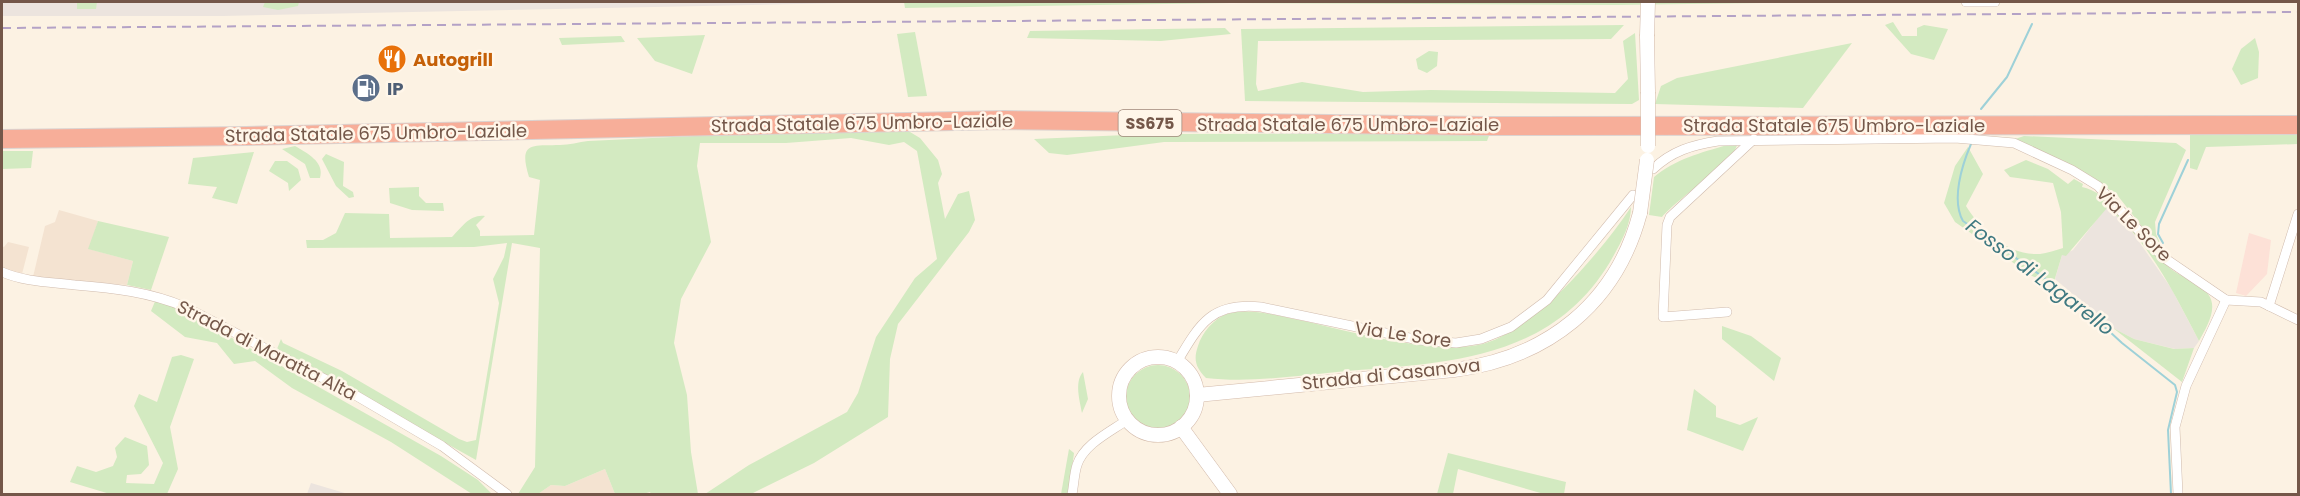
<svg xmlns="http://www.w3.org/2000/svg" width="2300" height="496" font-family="Poppins,sans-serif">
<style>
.residential{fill:#f4e3d1}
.commercial{fill:#fde1d7}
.industrial{fill:#ece4de}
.green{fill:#d3eac1}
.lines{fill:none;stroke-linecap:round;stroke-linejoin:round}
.stream{stroke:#9ed1d8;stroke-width:2}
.street-casing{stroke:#d0bbad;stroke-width:10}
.secondary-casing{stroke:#d3baaa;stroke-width:15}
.highway-casing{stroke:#dbd3d0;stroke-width:20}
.street{stroke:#fff;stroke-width:9}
.secondary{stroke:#fff;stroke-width:14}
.highway{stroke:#f7ae99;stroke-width:18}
.rail{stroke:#b4a2c6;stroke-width:2;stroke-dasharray:9 6;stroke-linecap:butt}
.secondary-bridge-casing{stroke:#d3baaa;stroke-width:15;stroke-linecap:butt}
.secondary-bridge{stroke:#fff;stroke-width:14}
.labels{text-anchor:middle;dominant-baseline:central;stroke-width:5;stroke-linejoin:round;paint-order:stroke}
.shield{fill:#fff6e9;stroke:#9e8779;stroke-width:1.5}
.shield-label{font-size:16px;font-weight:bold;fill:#745749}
.food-label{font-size:18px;font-weight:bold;fill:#c56008;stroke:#fff6e9;text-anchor:start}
.service-label{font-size:18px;font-weight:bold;fill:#4e5e75;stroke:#fff6e9;text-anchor:start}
.street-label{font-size:18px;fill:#745749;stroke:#fff6e9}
.water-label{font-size:20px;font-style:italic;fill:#3f7981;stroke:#fff6e9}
</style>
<rect width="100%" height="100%" fill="#fcf2e3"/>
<g class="residential">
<polygon points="59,210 98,221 89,249 133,261 127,285 33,277 45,226 55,222"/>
<polygon points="8,242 29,247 22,274 2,269 2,246 4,247"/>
<polygon points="605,469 615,494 538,494 551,485 565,486"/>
</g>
<polygon class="commercial" points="2249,233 2271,240 2267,274 2246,296 2236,293"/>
<g class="industrial">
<polygon points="2,2 892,2 223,16 2,16"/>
<polygon points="2106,208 2126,223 2171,288 2199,341 2194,348 2175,349 2134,339 2113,328 2055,279 2062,255 2073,250"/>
<polygon points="311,483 348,494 307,494"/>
</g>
<g class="green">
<polygon points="77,2 97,2 96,9 77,9"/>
<polygon points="265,2 299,2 298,6 278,10 263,7"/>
<polygon points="904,2 1844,2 1616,5 1231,3 905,8"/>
<polygon points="1893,22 1902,36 1917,36 1917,28 1924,25 1948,29 1934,60 1911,54 1885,25"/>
<polygon points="1624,25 1611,39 1258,41 1256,84 1258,91 1302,82 1363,92 1431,90 1615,93 1628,79 1623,41 1635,33 1639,100 1632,104 1245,101 1241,29"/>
<polygon points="1225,28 1231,34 1161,41 1027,38 1030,31"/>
<polygon points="915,32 927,96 908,97 897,34"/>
<polygon points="705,35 692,74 655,61 637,38"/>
<polygon points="621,36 625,42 562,45 559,38"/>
<polygon points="2255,38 2259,52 2258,78 2241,85 2232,69 2241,49"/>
<polygon points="1852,43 1803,108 1655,104 1661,86 1677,78"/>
<polygon points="1429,51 1438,52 1437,66 1427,73 1418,69 1416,59"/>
<path d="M847 129 910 132 920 138 938 160 942 174 938 183 945 219 958 194 969 191 975 220 969 232 898 324 890 359 888 417 814 463 751 494H705L749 465 847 412 858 393 876 337 915 278 937 259 917 151 904 142 889 145 851 138 786 143H700L697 166 711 242 681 299 674 343 687 395 691 452 698 494H651L650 492 643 494H615L605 469 565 486 551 485 538 494H518L535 467 540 248 512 243 476 460 277 349 281 339 283 343 342 371 459 439 467 442 476 440 499 303 493 279 504 257 507 243 474 247 307 248 306 240H323L336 233 345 213 389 214 390 238 452 237C462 227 470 214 485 216L476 225 480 231V236L534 235 540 180 529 177C518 141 532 146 560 145 569 145 579 142 588 141Z"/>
<polygon points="1490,133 1487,141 1164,142 1067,155 1049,153 1034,139 1149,134"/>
<polygon points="2230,134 2298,134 2298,144 2206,147 2197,170 2190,168 2190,135"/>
<polygon points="2024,136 2176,143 2186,150 2155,222 2156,234 2162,248 2150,237 2118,196 2091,176 2050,158 2015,139"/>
<path d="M1727 145H1737C1734 161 1677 199 1662 217L1649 215 1654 177C1676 159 1700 153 1727 145Z"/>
<path d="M295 146C307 153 325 162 320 178H310L305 164 282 149Z"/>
<path d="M1968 147 1983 174 1966 206C1981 230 2008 256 2040 254 2047 253 2056 250 2063 248L2061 212 2053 183 2010 177 2004 170 2026 160 2048 169 2068 184 2074 179 2083 184 2082 187C2112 192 2146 247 2170 268 2180 277 2200 282 2208 294 2219 308 2206 328 2199 341 2175 295 2148 239 2107 208L2066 256 2062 255 2053 285 2032 276 1955 222 1944 203 1955 166Z"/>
<polygon points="2,151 33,151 31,168 2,169"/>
<polygon points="254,152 237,204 212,198 217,187 188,184 193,158"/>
<polygon points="326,154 344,162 343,186 353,192 354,197 349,198 336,186 322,159"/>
<polygon points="275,161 287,161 298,169 301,180 289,191 288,183 269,171"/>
<polygon points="419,187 419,196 426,203 443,203 444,211 412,210 390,203 389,188"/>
<path d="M1631 207C1631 226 1619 246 1610 262 1549 363 1442 363 1337 372 1294 376 1249 383 1206 378 1196 368 1193 360 1198 346 1202 333 1213 319 1227 314 1248 307 1279 316 1299 320 1350 331 1428 354 1478 345 1531 335 1602 251 1631 207Z"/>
<polygon points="98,221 169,237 151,290 127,285 133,261 88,249"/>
<polygon points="156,299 186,312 441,456 478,480 492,494 472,494 391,442 292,388 255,361 234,364 217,343 185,337 151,311"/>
<polygon points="1722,326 1751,336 1781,358 1774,381 1722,339"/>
<polygon points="2113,328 2134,339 2174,349 2194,348 2182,382"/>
<polygon points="181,355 194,359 170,427 178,469 167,494 110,494 70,482 77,466 96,472 113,466 117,457 115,448 125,437 147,446 149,465 141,474 127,475 126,483 154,484 163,463 134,406 139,394 157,402 172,357"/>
<circle cx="1158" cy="397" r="32"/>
<path d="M1083 372 1088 399 1082 413C1080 401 1074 382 1083 372Z"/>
<polygon points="1694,389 1716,406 1716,417 1740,425 1758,417 1743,451 1687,430"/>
<polygon points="1069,449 1074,453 1069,494 1061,494"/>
<polygon points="1448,453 1566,482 1564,494 1544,494 1458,469 1453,494 1437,494"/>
</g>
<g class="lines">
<g class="stream">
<polyline points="1981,109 2007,77 2032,24"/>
<path d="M1971 144C1962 165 1951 200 1963 221L2073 298 2122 343 2175 385 2177 392 2168 430 2171 494"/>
<polyline points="2163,243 2158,234 2159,224 2188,160"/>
</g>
<g class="street-casing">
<g id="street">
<polyline points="1966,2 1995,2"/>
<path d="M1653 169C1672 151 1692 145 1718 141L1955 138 2014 143 2072 170 2098 186 2163 257 2226 300"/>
<path d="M2 272C25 282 50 282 75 285 113 288 150 292 185 307L350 392 442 446 507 494"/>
<polyline points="2226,300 2261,302 2298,320"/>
<polyline points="2269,306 2298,214"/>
<polyline points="1727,312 1663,317 1667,225 1670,217 1754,139"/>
<path d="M1177 362C1200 323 1212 302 1261 307L1419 340 1456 343 1481 339 1511 327 1547 300 1633 195"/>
<path d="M1072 494C1074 485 1074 474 1077 465 1084 444 1110 432 1127 420"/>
<polyline points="2178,494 2175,427 2186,386 2226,300"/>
</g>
</g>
<g class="secondary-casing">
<g id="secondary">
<polyline points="1647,36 1648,92"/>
<circle cx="1158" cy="396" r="39"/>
<path d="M1197 395 1454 370C1547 358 1616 304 1640 213"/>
<polyline points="1181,427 1230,494"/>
</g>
</g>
<g class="highway-casing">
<polyline id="highway" points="2,139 246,136 1004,120 1489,126 2298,125"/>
</g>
<use href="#street" class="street"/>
<use href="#secondary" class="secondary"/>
<use href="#highway" class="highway"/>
<polyline class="rail" points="2,28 2298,12"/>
<g class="secondary-bridge-casing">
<g id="secondary-bridge">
<polyline points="1647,36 1648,2"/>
<polyline points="1648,146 1648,92"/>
<polyline points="1640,213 1647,160"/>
</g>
</g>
<use href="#secondary-bridge" class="secondary-bridge"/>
</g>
<defs>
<g id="restaurant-disc" transform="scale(1.5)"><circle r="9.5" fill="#e8710a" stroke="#fff6e9"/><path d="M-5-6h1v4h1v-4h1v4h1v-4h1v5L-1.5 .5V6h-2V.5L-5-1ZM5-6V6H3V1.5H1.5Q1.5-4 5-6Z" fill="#fff"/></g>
<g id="fuel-disc" transform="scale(1.5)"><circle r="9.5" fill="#5c6f8a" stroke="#fff6e9"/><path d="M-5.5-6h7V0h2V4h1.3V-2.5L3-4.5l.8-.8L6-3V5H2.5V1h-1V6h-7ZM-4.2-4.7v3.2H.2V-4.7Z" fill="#fff"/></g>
</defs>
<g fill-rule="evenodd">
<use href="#restaurant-disc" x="392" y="59"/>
<use href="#fuel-disc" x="366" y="88"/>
</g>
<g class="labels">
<rect class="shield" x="1118.5" y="110" width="63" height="26" rx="4.5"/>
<g class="shield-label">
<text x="1150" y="123">SS675</text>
</g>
<g class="food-label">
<text x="413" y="59">Autogrill</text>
</g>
<g class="service-label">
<text x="387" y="88">IP</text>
</g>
<g class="street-label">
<text transform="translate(862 123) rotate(-1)">Strada Statale 675 Umbro-Laziale</text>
<text x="1348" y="124">Strada Statale 675 Umbro-Laziale</text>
<text x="1834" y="125">Strada Statale 675 Umbro-Laziale</text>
<text transform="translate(376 133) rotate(-1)">Strada Statale 675 Umbro-Laziale</text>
<text transform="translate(2134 224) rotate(45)">Via Le Sore</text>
<text transform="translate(1403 334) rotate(8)">Via Le Sore</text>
<text transform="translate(267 350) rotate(27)">Strada di Maratta Alta</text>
<text transform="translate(1391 374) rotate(-6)">Strada di Casanova</text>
</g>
<g class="water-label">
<text transform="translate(2040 277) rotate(37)">Fosso di Lagarello</text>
</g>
</g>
<rect width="2300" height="496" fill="none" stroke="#745749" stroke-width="6"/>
</svg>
